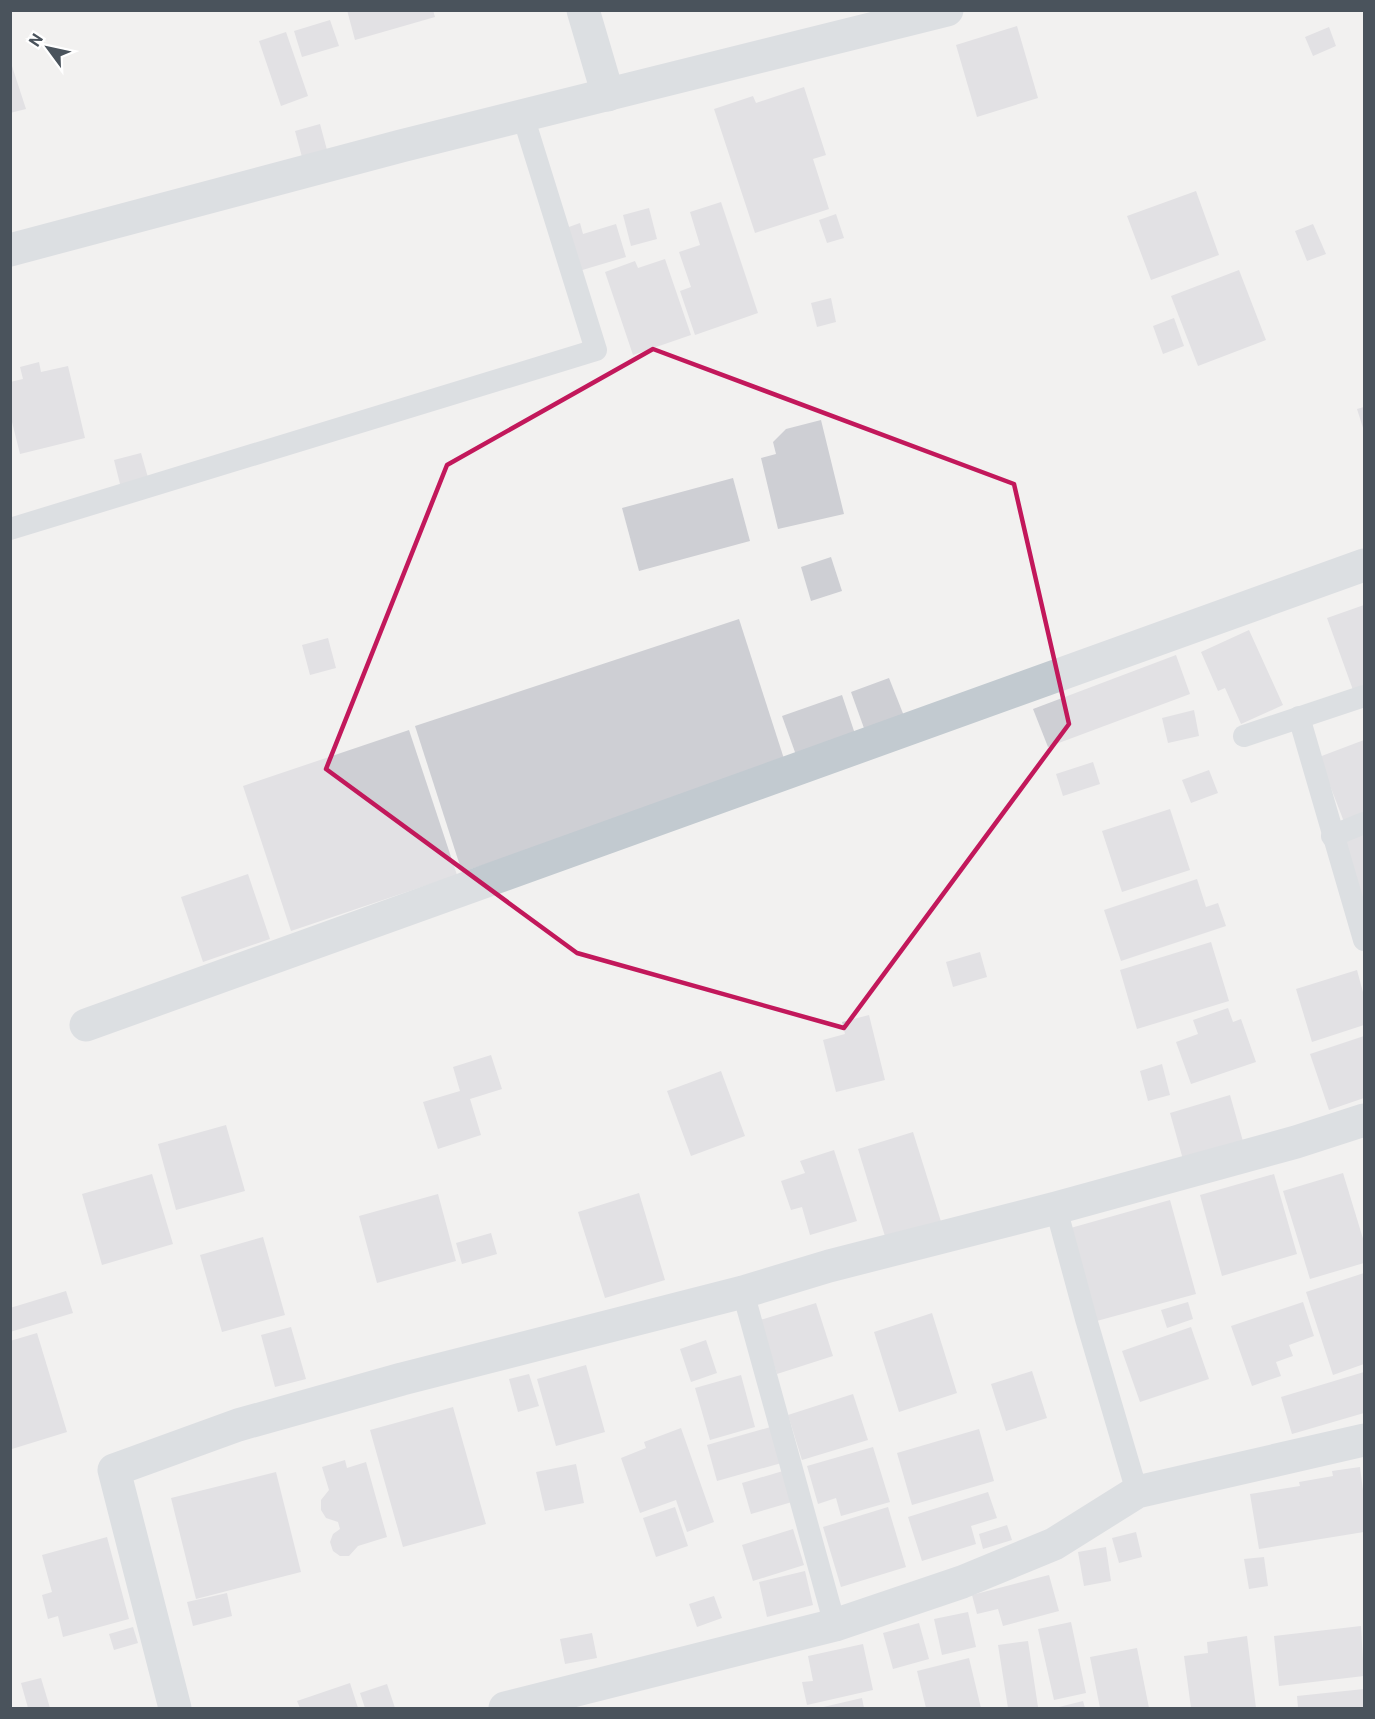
<svg xmlns="http://www.w3.org/2000/svg" width="1375" height="1719" font-family="Roboto,sans-serif">
<style>
.building{fill:#cecfd4}
.lines{fill:none;stroke-linecap:round;stroke-linejoin:round}
.lane{stroke:#c2cad0;stroke-width:22}
.street{stroke:#c2cad0;stroke-width:33}
.marked{fill:none;stroke:#c2185b;stroke-width:4.5;stroke-linejoin:round}
</style>
<rect width="100%" height="100%" fill="#f2f1f0"/>
<g class="building">
<polygon points="347,10 433,10 435,17 355,40"/>
<polygon points="330,20 339,46 302,57 294,31"/>
<polygon points="1017,26 1038,98 977,117 956,45"/>
<polygon points="1329,27 1336,46 1313,56 1305,37"/>
<polygon points="286,32 308,96 281,106 259,41"/>
<polygon points="10,60 26,109 10,113"/>
<polygon points="804,87 826,155 813,159 829,209 755,233 714,109 753,96 756,103"/>
<polygon points="320,124 327,150 302,157 295,131"/>
<polygon points="1196,191 1219,255 1151,280 1127,216"/>
<polygon points="721,202 758,313 695,335 680,291 691,287 679,252 700,245 690,212"/>
<polygon points="649,208 657,239 631,246 623,215"/>
<polygon points="836,214 844,238 827,243 819,220"/>
<polygon points="580,223 583,234 616,224 626,257 579,271 566,228"/>
<polygon points="1313,224 1326,254 1307,261 1295,231"/>
<polygon points="665,259 691,335 633,355 605,272 635,261 638,268"/>
<polygon points="1239,270 1266,340 1198,366 1171,296"/>
<polygon points="831,298 836,322 817,327 811,303"/>
<polygon points="1174,318 1184,346 1163,354 1153,326"/>
<polygon points="39,362 41,372 68,366 85,438 20,454 10,414 10,382 23,379 20,367"/>
<polygon points="1364,407 1364,431 1357,409"/>
<polygon points="821,420 844,514 778,529 761,458 776,454 773,442 786,429"/>
<polygon points="141,453 149,481 121,488 114,460"/>
<polygon points="733,478 750,541 639,571 622,508"/>
<polygon points="831,557 842,591 811,601 801,567"/>
<polygon points="1364,605 1364,686 1353,690 1327,618"/>
<polygon points="739,619 786,765 462,872 415,726"/>
<polygon points="1249,630 1283,705 1241,724 1225,688 1218,691 1201,652"/>
<polygon points="328,638 336,668 310,675 302,645"/>
<polygon points="1176,655 1190,694 1048,747 1033,709"/>
<polygon points="889,678 904,716 865,731 851,692"/>
<polygon points="842,695 855,734 796,755 782,716"/>
<polygon points="1194,710 1199,736 1168,743 1162,718"/>
<polygon points="409,730 457,875 291,931 243,786"/>
<polygon points="1364,740 1364,820 1346,827 1319,757"/>
<polygon points="1093,762 1100,784 1063,796 1056,774"/>
<polygon points="1209,770 1218,793 1191,803 1182,780"/>
<polygon points="1170,809 1190,870 1122,892 1102,831"/>
<polygon points="1364,831 1364,900 1361,901 1341,838"/>
<polygon points="248,874 270,939 203,962 181,897"/>
<polygon points="1197,879 1206,907 1218,903 1226,926 1121,961 1104,910"/>
<polygon points="1211,942 1229,1001 1137,1029 1120,970"/>
<polygon points="980,952 987,977 953,987 946,962"/>
<polygon points="1357,970 1364,996 1364,1025 1312,1042 1296,989"/>
<polygon points="1228,1008 1233,1022 1241,1019 1256,1062 1191,1084 1176,1042 1198,1034 1193,1020"/>
<polygon points="869,1015 885,1080 836,1092 823,1040 845,1034 842,1022"/>
<polygon points="1364,1036 1364,1098 1329,1110 1310,1054"/>
<polygon points="491,1055 502,1089 470,1099 481,1135 438,1149 423,1102 460,1091 453,1067"/>
<polygon points="1162,1064 1170,1095 1148,1101 1140,1071"/>
<polygon points="721,1071 745,1136 691,1156 667,1091"/>
<polygon points="1230,1095 1244,1145 1184,1163 1170,1113"/>
<polygon points="226,1125 245,1191 176,1210 158,1144"/>
<polygon points="913,1132 943,1228 888,1246 858,1149"/>
<polygon points="834,1150 857,1221 810,1235 802,1207 791,1210 781,1181 805,1173 800,1161"/>
<polygon points="1343,1173 1364,1242 1364,1263 1310,1279 1283,1191"/>
<polygon points="152,1174 173,1244 102,1265 82,1194"/>
<polygon points="1274,1174 1297,1254 1222,1276 1200,1195"/>
<polygon points="639,1193 665,1280 605,1298 578,1212"/>
<polygon points="438,1194 456,1261 377,1283 359,1216"/>
<polygon points="1170,1200 1196,1294 1093,1322 1067,1229"/>
<polygon points="491,1233 497,1254 462,1264 456,1243"/>
<polygon points="263,1237 285,1315 222,1332 200,1255"/>
<polygon points="1364,1273 1364,1364 1333,1375 1306,1292"/>
<polygon points="66,1291 73,1313 10,1332 10,1308"/>
<polygon points="1188,1302 1193,1319 1167,1328 1161,1310"/>
<polygon points="1303,1302 1314,1336 1289,1345 1293,1356 1276,1362 1281,1376 1252,1386 1231,1326"/>
<polygon points="816,1303 833,1356 777,1374 760,1320"/>
<polygon points="932,1313 957,1393 899,1412 874,1332"/>
<polygon points="291,1327 306,1379 275,1387 261,1335"/>
<polygon points="1191,1327 1209,1379 1140,1402 1122,1351"/>
<polygon points="37,1333 67,1432 12,1449 10,1341"/>
<polygon points="706,1340 717,1373 691,1382 680,1349"/>
<polygon points="586,1365 605,1432 556,1446 537,1379"/>
<polygon points="1032,1371 1047,1418 1006,1431 991,1384"/>
<polygon points="1364,1372 1364,1413 1292,1434 1281,1397"/>
<polygon points="529,1374 539,1406 518,1412 509,1379"/>
<polygon points="741,1375 755,1427 710,1440 695,1388"/>
<polygon points="853,1394 868,1440 802,1460 788,1415"/>
<polygon points="453,1407 486,1524 403,1547 370,1430"/>
<polygon points="774,1426 785,1462 717,1481 707,1445"/>
<polygon points="681,1428 714,1522 687,1532 676,1500 640,1513 621,1458 646,1448 644,1442"/>
<polygon points="979,1429 994,1481 912,1505 897,1453"/>
<polygon points="873,1447 890,1502 841,1516 836,1498 818,1504 807,1466"/>
<polygon points="345,1460 347,1468 366,1462 387,1537 358,1546 349,1556 340,1556 333,1551 330,1542 333,1534 340,1529 338,1522 326,1518 321,1510 321,1500 329,1490 322,1467"/>
<polygon points="576,1464 584,1503 545,1511 536,1472"/>
<polygon points="1360,1467 1364,1498 1364,1532 1259,1549 1250,1494 1300,1486 1299,1482 1333,1476 1332,1471"/>
<polygon points="783,1471 792,1502 751,1514 742,1483"/>
<polygon points="276,1472 301,1572 196,1599 171,1498"/>
<polygon points="988,1492 997,1518 971,1526 976,1544 922,1561 908,1517"/>
<polygon points="675,1507 688,1546 656,1557 643,1518"/>
<polygon points="888,1507 906,1567 841,1587 823,1527"/>
<polygon points="1007,1525 1012,1540 983,1549 979,1534"/>
<polygon points="793,1529 804,1565 753,1581 742,1545"/>
<polygon points="1136,1532 1142,1557 1119,1563 1112,1538"/>
<polygon points="107,1537 129,1619 63,1637 58,1616 48,1619 42,1595 52,1592 42,1555"/>
<polygon points="1106,1547 1111,1581 1084,1586 1078,1552"/>
<polygon points="1264,1557 1268,1586 1249,1589 1244,1559"/>
<polygon points="805,1571 813,1605 767,1617 759,1582"/>
<polygon points="1049,1575 1059,1611 1003,1626 998,1609 977,1614 972,1595"/>
<polygon points="227,1593 232,1616 193,1626 187,1602"/>
<polygon points="714,1596 722,1618 697,1627 689,1604"/>
<polygon points="968,1612 976,1647 942,1655 934,1619"/>
<polygon points="1071,1622 1086,1693 1054,1700 1038,1629"/>
<polygon points="919,1623 929,1659 893,1669 883,1633"/>
<polygon points="1361,1626 1364,1676 1279,1686 1274,1636"/>
<polygon points="133,1627 138,1643 114,1650 109,1634"/>
<polygon points="592,1633 597,1658 565,1664 560,1639"/>
<polygon points="1247,1636 1256,1708 1191,1708 1184,1656 1208,1653 1207,1642"/>
<polygon points="1028,1641 1038,1707 1008,1708 998,1645"/>
<polygon points="863,1644 873,1690 807,1705 802,1682 813,1681 808,1656"/>
<polygon points="1137,1648 1149,1708 1100,1708 1090,1657"/>
<polygon points="969,1658 981,1708 926,1708 917,1671"/>
<polygon points="41,1678 50,1708 28,1708 21,1683"/>
<polygon points="350,1683 358,1708 300,1708 297,1701"/>
<polygon points="387,1684 395,1708 365,1708 360,1693"/>
<polygon points="1364,1689 1364,1708 1298,1708 1297,1696"/>
<polygon points="862,1698 864,1708 819,1708"/>
<polygon points="1083,1701 1085,1708 1055,1708"/>
</g>
<g class="lines">
<g class="lane">
<polyline points="10,529 596,350 523,116"/>
<polyline points="1299,717 1364,940"/>
<polyline points="1244,736 1364,696"/>
<polyline points="1332,836 1364,823"/>
<polyline points="1056,1208 1086,1319 1137,1492"/>
<polyline points="743,1292 835,1625"/>
</g>
<g class="street">
<polyline points="583,10 608,95"/>
<polyline points="10,250 401,146 947,10"/>
<path d="M86 1025C511 870 939 720 1364 565"/>
<polyline points="175,1708 114,1470 238,1425 402,1379 743,1292 829,1266 1056,1208 1296,1142 1364,1120"/>
<polyline points="505,1708 835,1625 962,1582 1054,1544 1137,1492 1364,1440"/>
</g>
</g>
<path d="M0 0H1375V1719H0ZM653 349 1014 484 1069 724 844 1028 577 953 326 769 447 465Z" fill="#f2f1f0" fill-opacity=".55" fill-rule="evenodd"/>
<path class="marked" d="M653 349 1014 484 1069 724 844 1028 577 953 326 769 447 465Z"/>
<rect width="1375" height="1719" fill="none" stroke="#4a535c" stroke-width="24"/>
<g transform="translate(48 48) rotate(303)" stroke="#ffffff" stroke-width="4.5" paint-order="stroke">
<path d="M0-4.5L10 22L0 15L-10 22Z" fill="#4a535c"/>
<text y="-9" font-size="16" font-weight="bold" text-anchor="middle" fill="#4a535c">N</text>
</g>
</svg>
